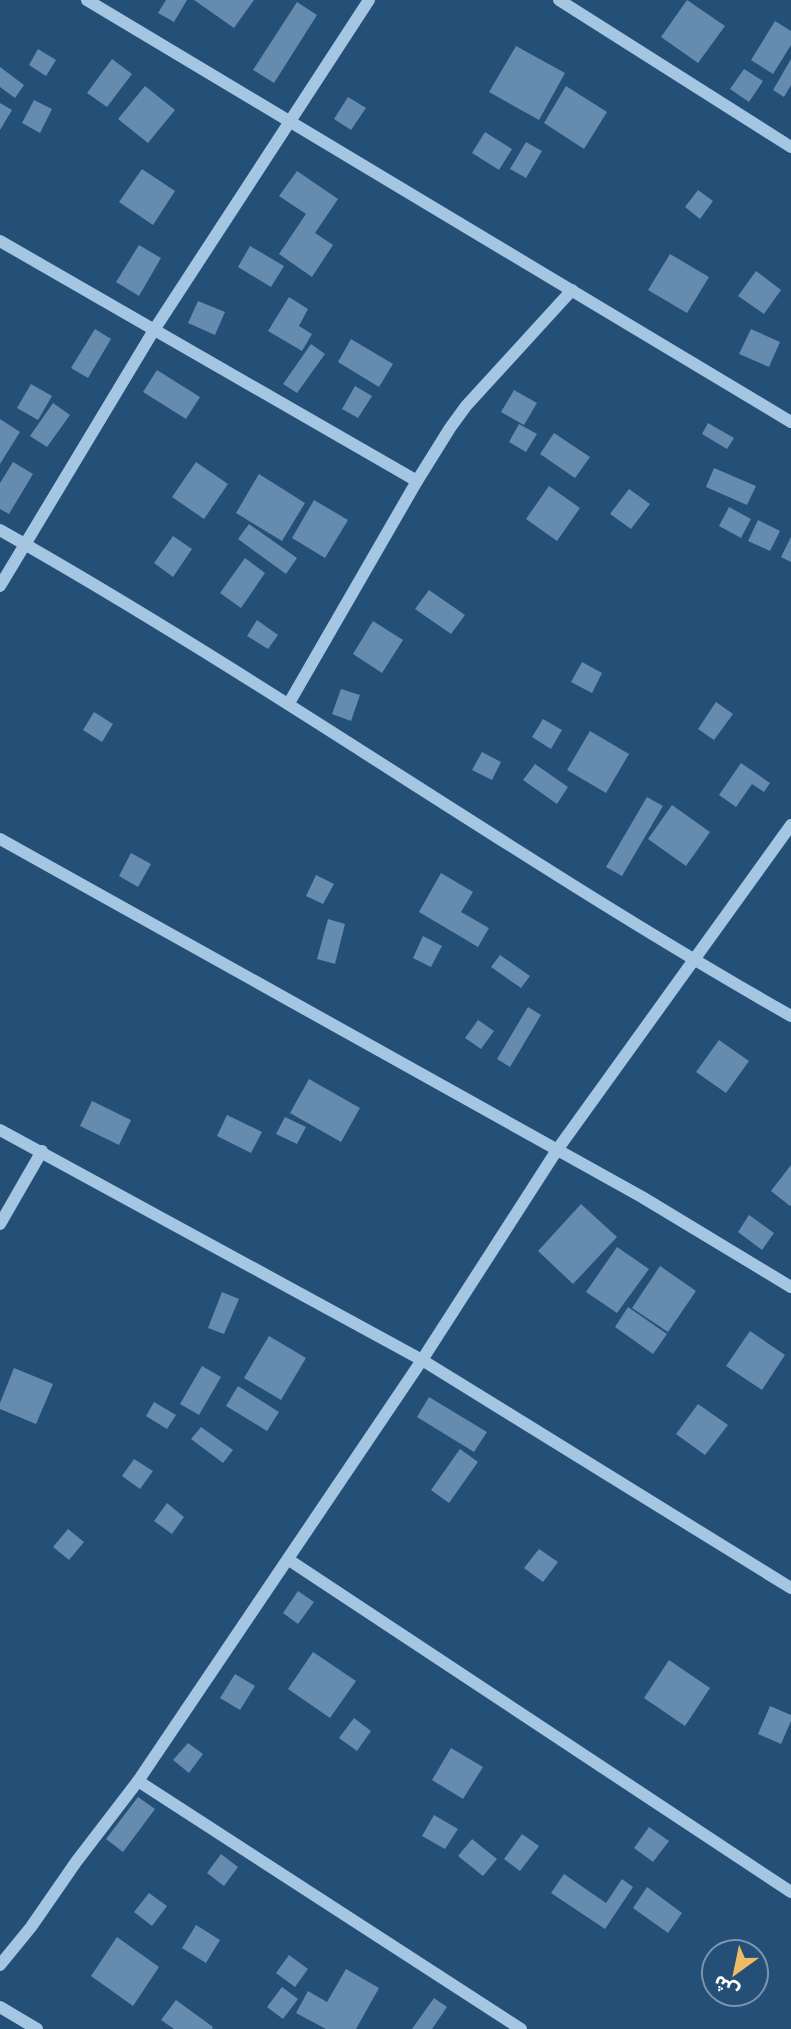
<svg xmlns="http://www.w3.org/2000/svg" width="791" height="2029" font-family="Raleway,'Noto Sans Arabic',sans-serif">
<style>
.building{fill:#658bae}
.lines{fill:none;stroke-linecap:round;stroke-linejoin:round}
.minor{stroke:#a5c6e3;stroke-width:12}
</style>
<rect width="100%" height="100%" fill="#244f77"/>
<g class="building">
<polygon points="166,0 187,0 174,22 158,13"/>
<polygon points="194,0 254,0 234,28"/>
<polygon points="687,0 725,26 698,63 661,37"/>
<polygon points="297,2 317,15 274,83 253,70"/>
<polygon points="775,21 791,31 791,45 773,74 751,60"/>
<polygon points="516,46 565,73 539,120 489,92"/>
<polygon points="38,49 56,60 46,76 29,65"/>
<polygon points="112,59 132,74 107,107 87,93"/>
<polygon points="791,59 791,85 784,97 773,90"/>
<polygon points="0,67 24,85 15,98 0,87"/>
<polygon points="744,69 763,81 749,102 730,89"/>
<polygon points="145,86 175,110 148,143 118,119"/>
<polygon points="566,86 607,112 584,149 544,123"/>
<polygon points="348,97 366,108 351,130 334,119"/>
<polygon points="34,100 52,109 40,133 22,123"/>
<polygon points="0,103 12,110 0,130"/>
<polygon points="485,132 512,149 499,170 472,153"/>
<polygon points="526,142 542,151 526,178 510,169"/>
<polygon points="142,169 175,191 153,225 119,202"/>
<polygon points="297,171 338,199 315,233 333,245 312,277 279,254 306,214 279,196"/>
<polygon points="698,190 713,201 700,219 685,207"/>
<polygon points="139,245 161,258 139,296 116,282"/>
<polygon points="250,246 284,266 271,287 238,267"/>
<polygon points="670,254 709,277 687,313 648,290"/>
<polygon points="756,271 781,290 764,314 738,296"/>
<polygon points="289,297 308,309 299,326 312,334 302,351 268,331"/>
<polygon points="198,301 225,312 215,335 188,323"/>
<polygon points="95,329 111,339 88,378 71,368"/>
<polygon points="751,329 780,342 769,367 739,354"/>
<polygon points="351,339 393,364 379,387 338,362"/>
<polygon points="311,344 325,354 297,393 283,384"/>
<polygon points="157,370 200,397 186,419 143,392"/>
<polygon points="31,384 52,396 38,420 17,408"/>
<polygon points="355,386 372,396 358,418 342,409"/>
<polygon points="514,390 537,403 524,425 501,412"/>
<polygon points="53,403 70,415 47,447 30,436"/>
<polygon points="0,419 20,432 0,464"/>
<polygon points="708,423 734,438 727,449 702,434"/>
<polygon points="519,424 537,434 526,452 509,442"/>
<polygon points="554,433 590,457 575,478 540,454"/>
<polygon points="13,462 33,474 9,514 0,509 0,483"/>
<polygon points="196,462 228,484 204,519 172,497"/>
<polygon points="714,468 756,486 747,505 706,487"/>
<polygon points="259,474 305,503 282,541 236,513"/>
<polygon points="549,486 580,508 557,541 526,519"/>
<polygon points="629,489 650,504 631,529 610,514"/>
<polygon points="314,500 348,520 325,558 292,538"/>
<polygon points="729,507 751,519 741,538 719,526"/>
<polygon points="758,520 780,531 770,551 748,541"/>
<polygon points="249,524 297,558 286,574 238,539"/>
<polygon points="173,536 192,549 173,577 154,563"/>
<polygon points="791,537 791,562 781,557"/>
<polygon points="245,558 265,573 241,608 220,593"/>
<polygon points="429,590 465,615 451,634 415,609"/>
<polygon points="257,620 278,635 268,649 247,636"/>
<polygon points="373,621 403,640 382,673 353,654"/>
<polygon points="582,662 602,673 592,693 571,682"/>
<polygon points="341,689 360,695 351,721 332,714"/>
<polygon points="716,702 733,714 714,740 698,729"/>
<polygon points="94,712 113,724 102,742 83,730"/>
<polygon points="543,719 562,730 551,749 532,737"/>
<polygon points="590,731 629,754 606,793 567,770"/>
<polygon points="482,752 501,762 492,780 472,770"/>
<polygon points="741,763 770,783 764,792 752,784 736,807 719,795"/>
<polygon points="535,764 568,787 557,804 523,780"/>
<polygon points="647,797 663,806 622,876 606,867"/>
<polygon points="672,805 710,832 686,866 648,839"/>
<polygon points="131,853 151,864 138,887 119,876"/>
<polygon points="441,873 473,892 461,912 489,928 478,947 419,912"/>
<polygon points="316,875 334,884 323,904 306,896"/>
<polygon points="328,919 345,924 335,964 317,959"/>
<polygon points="423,936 442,946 431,967 413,958"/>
<polygon points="500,955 530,976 521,988 491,967"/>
<polygon points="528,1007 541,1015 510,1067 497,1059"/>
<polygon points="478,1020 494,1031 481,1049 465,1038"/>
<polygon points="719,1040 749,1061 726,1093 696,1072"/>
<polygon points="309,1079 360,1108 341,1142 290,1113"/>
<polygon points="92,1101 131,1120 119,1145 80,1126"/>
<polygon points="227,1115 262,1132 251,1153 217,1136"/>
<polygon points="285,1117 306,1127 297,1144 276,1134"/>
<polygon points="791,1165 791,1205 790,1206 771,1191"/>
<polygon points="581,1204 617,1237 573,1284 538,1251"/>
<polygon points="749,1215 774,1233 762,1250 738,1232"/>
<polygon points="617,1247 649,1269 617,1313 586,1292"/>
<polygon points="660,1266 696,1291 668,1332 632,1308"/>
<polygon points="222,1292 239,1299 224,1334 208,1328"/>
<polygon points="628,1307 667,1334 653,1354 615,1327"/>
<polygon points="750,1331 785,1355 762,1390 726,1366"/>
<polygon points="269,1336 306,1358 281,1400 244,1378"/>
<polygon points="202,1366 221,1377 199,1415 180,1404"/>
<polygon points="14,1368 53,1384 36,1424 0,1409 0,1403"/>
<polygon points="238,1386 279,1412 267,1431 226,1406"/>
<polygon points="429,1397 487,1432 474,1452 417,1417"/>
<polygon points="154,1402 176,1415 167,1429 146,1416"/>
<polygon points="698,1404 728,1425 705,1455 676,1434"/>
<polygon points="201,1427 233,1450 223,1463 191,1439"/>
<polygon points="460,1449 478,1462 449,1503 431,1490"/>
<polygon points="134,1459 153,1471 140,1489 122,1476"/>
<polygon points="167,1503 184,1517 172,1534 154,1521"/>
<polygon points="68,1529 84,1542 69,1560 53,1547"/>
<polygon points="539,1549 558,1562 543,1582 524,1568"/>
<polygon points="298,1591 314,1602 298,1624 283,1613"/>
<polygon points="313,1652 356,1681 330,1718 288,1689"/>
<polygon points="669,1660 710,1688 685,1726 644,1698"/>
<polygon points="235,1674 255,1686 240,1710 220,1698"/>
<polygon points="770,1706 791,1715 791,1721 781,1744 758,1734"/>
<polygon points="354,1718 371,1731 357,1751 339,1738"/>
<polygon points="188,1743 203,1754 189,1773 173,1760"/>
<polygon points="451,1748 483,1767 463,1799 432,1780"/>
<polygon points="138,1797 155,1809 123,1852 106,1839"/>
<polygon points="434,1815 458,1829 445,1849 422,1836"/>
<polygon points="649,1827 669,1841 653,1862 634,1848"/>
<polygon points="522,1834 539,1846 520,1871 504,1859"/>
<polygon points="472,1839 497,1859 483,1876 458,1856"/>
<polygon points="221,1854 238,1867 224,1886 207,1873"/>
<polygon points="564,1874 606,1903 622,1879 633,1887 605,1929 551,1893"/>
<polygon points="647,1887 682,1913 668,1933 633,1908"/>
<polygon points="149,1893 167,1906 152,1926 134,1912"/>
<polygon points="196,1925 220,1940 206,1963 182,1948"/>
<polygon points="117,1937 159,1967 133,2006 91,1976"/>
<polygon points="289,1955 308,1969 295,1987 276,1973"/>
<polygon points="346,1969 379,1988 356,2029 326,2029 296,2013 308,1991 327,2002"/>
<polygon points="282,1987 298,1999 283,2019 267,2007"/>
<polygon points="434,1998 447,2007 432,2029 412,2029"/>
<polygon points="176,2000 213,2027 212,2029 174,2029 161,2020"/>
</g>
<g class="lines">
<g class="minor">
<polyline points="87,0 791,422"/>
<polyline points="559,0 791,147"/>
<polyline points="0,241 417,481"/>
<path d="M0 530C269 682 522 863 791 1016"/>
<polyline points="0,586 154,330 369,0"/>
<polyline points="289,703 417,481 450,428 466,406 572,290"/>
<polyline points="0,839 642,1197 791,1287"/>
<polyline points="0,1130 422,1360 791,1588"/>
<polyline points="0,1224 42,1151"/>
<polyline points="289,1560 791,1892"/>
<polyline points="138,1781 521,2029"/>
<polyline points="0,1965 31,1927 76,1862 138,1781 422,1360 557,1150 791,825"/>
<polyline points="0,2007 37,2029"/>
</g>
</g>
<g transform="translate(735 1973) rotate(213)"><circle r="33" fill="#244f77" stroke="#7c95ad" stroke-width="2"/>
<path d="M0-5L12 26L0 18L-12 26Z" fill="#eebc68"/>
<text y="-10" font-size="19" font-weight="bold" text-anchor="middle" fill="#ffffff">ش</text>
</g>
</svg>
